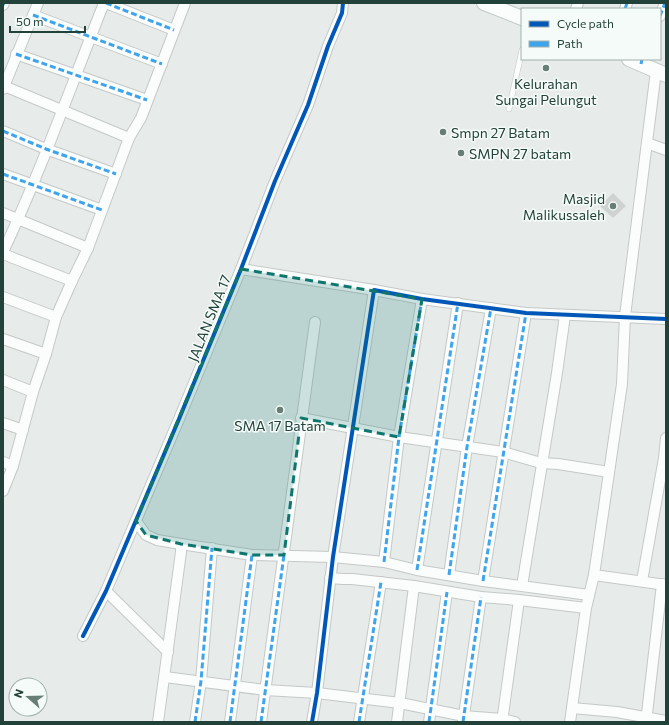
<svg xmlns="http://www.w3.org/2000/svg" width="669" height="725" font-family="Commissioner,sans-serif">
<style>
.building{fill:#ced3d1}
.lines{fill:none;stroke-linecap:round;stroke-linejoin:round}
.lane-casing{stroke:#c4c9c7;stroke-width:6}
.street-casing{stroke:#c4c9c7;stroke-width:12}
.secondary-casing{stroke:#c2cac7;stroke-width:16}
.lane{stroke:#fbfcfc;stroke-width:5}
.street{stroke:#fbfcfc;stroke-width:10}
.secondary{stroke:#fbfcfc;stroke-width:14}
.quiet{stroke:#3ea4ec;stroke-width:3;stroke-dasharray:6 3;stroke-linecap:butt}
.cycleway-casing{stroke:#f5fbf8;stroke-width:6}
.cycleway{stroke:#0057b8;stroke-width:4}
.marked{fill:#0f766e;fill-opacity:0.2;stroke:#0f766e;stroke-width:3;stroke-dasharray:8 5;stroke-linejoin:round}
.poi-dot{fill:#677e77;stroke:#f5fbf8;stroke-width:1.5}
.labels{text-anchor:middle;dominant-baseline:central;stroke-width:3;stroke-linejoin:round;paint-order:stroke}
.poi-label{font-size:14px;fill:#224239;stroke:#f5fbf8}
.street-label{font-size:14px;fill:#224239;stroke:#f5fbf8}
</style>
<rect width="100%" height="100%" fill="#e7ecea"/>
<polygon class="building" points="613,193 626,206 613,218 600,206"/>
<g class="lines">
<g class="lane-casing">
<polyline id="lane" points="509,109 522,50"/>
</g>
<g class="street-casing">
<g id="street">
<polyline points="106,3 174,30"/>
<polyline points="3,5 4,3"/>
<polyline points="576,9 578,3"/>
<polyline points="625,9 627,3"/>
<polyline points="33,15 162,64"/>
<polyline points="660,16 665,3"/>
<polyline points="16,54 147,100"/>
<polyline points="4,86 129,138"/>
<polyline points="3,89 38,3"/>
<polyline points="3,131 46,149 116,174"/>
<polyline points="647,143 666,150"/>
<polyline points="3,174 102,210"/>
<polyline points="3,213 88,248"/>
<path d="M3 252C41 171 71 86 104 3"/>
<polyline points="3,254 72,281 88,248 129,138 141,118 185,3"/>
<polyline points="241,269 374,290"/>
<polyline points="3,297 56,317"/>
<polyline points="3,339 46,354"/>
<polyline points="3,380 33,392"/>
<polyline points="301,418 399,437 503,452 541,463 558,464 609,472"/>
<polyline points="3,423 23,430"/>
<polyline points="3,462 13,466"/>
<polyline points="3,491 13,466 33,392 46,354 56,317 72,281"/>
<polyline points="136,521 146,535 157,540 181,544"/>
<polyline points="384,562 399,437 422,299"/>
<polyline points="417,570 458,303"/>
<polyline points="449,575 467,447 491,308"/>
<polyline points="594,575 666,585"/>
<polyline points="330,578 343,579 352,579 414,586 481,597 519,600 586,608"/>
<polyline points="483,581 526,313"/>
<polyline points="642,581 664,458 666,438"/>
<polyline points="522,586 557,373 565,315"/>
<polyline points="106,591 168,652"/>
<polyline points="83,636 106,591 179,419 241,269 275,181 308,105 328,46 342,13 343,3"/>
<polyline points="165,677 265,690 317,693 400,703 464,716 502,719 515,722"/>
<polyline points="572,708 617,712 666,721"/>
<polyline points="158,722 181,552 181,544 252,555 333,557 384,562 417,570 483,581 589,595"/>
<polyline points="195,722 201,681 212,548"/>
<polyline points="230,722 252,555"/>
<polyline points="261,722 315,322"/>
<polyline points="312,722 317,693 333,557 374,290 422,299 526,313 666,319"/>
<polyline points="359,722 381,582"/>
<polyline points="397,722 414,586"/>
<polyline points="429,722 447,592"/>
<polyline points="463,722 481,597"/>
<polyline points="502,722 519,600"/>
<polyline points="570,722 586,608 594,575 622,384 625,316 656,71"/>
<polyline points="646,722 662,584"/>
</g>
</g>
<g class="secondary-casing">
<g id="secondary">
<polyline points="484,3 522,18"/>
<polyline points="629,59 666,75"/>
</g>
</g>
<use href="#lane" class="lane"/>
<use href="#street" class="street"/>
<use href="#secondary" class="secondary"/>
<g class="quiet">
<polyline points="106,3 174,30"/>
<polyline points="3,5 4,3"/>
<polyline points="625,9 627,3"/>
<polyline points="33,15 162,64"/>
<polyline points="660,16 665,3"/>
<polyline points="16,54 147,100"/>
<polyline points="641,64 642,59"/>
<polyline points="3,131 46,149 116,174"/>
<polyline points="3,174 102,210"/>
<polyline points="384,562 399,437 422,299"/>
<polyline points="417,570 458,303"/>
<polyline points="449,575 467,447 491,308"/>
<polyline points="483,581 526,313"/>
<polyline points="195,722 201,681 212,548"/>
<polyline points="230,722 252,555"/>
<polyline points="261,722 284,555"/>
<polyline points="359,722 381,582"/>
<polyline points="429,722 447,592"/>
<polyline points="463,722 481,597"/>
</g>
<g class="cycleway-casing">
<g id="cycleway">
<polyline points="83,636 106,591 179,419 241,269 275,181 308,105 328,46 342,13 343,3"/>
<polyline points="312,722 317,693 333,557 374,290 422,299 526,313 666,319"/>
</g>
</g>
<use href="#cycleway" class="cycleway"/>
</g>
<path class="marked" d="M241 269 422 299 399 437 301 418 284 555H252L181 544 146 535 136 521Z"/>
<g class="poi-dot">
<circle cx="546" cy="68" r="4"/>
<circle cx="443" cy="132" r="4"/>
<circle cx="461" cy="153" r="4"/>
<circle cx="613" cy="206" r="4"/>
<circle cx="280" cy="410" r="4"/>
</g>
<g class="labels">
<g class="poi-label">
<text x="546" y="83">Kelurahan<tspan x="546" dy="16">Sungai Pelungut</tspan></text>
<text x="451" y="132" text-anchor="start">Smpn 27 Batam</text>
<text x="469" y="153" text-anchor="start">SMPN 27 batam</text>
<text x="605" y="198" text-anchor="end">Masjid<tspan x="605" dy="16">Malikussaleh</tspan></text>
<text x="280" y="425">SMA 17 Batam</text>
</g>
<g class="street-label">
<text transform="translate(209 318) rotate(-68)">JALAN SMA 17</text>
</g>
</g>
<rect width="669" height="725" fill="none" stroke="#224239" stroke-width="8"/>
<rect x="521" y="8" width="140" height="52" fill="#f5fbf8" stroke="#a1b1ac"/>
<rect x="529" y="21" width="20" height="6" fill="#0057b8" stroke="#a1b1ac"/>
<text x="557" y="28" font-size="12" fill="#224239">Cycle path</text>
<rect x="529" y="41" width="20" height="6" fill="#3ea4ec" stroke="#a1b1ac"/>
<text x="557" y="48" font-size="12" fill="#224239">Path</text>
<g transform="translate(28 697) rotate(290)"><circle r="19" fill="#f5fbf8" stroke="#a1b1ac"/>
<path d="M0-3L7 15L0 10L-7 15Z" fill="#677e77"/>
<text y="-6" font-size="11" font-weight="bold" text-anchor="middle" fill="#224239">N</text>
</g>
<path d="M10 26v6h75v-6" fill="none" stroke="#224239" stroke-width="2"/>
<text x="16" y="26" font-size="12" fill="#224239" stroke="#f5fbf8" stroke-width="3" paint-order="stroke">50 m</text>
</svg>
